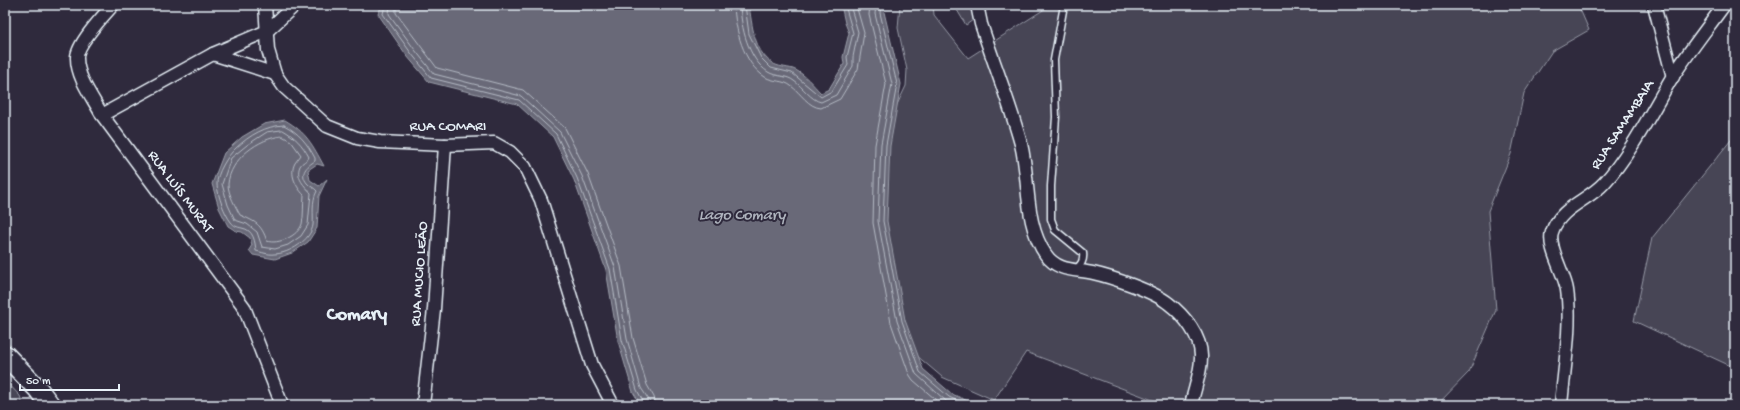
<svg xmlns="http://www.w3.org/2000/svg" width="1740" height="410" font-family="'Gochi Hand',sans-serif">
<style>
.green{fill:#464455;stroke:#979aa6}
.water{fill:#696978;stroke:#9c9fab}
.lines{fill:none;stroke-linecap:round;stroke-linejoin:round}
.shore{stroke:#b5bbc5;stroke-width:1}
.lane-casing{stroke:#e8f1f8;stroke-width:9}
.street-casing{stroke:#e8f1f8;stroke-width:15}
.primary-casing{stroke:#e8f1f8;stroke-width:22}
.lane{stroke:#2f2a3d;stroke-width:6}
.street{stroke:#2f2a3d;stroke-width:12}
.primary{stroke:#2f2a3d;stroke-width:19}
.labels{text-anchor:middle;dominant-baseline:central;stroke-width:4;stroke-linejoin:round;paint-order:stroke}
.street-label{font-size:15px;fill:#e8f1f8;stroke:#2f2a3d}
.water-label{font-size:16px;font-style:italic;fill:#afb4be;stroke:#2f2a3d}
.district-label{font-size:19px;font-weight:bold;fill:#e8f1f8;stroke:#2f2a3d}
</style>
<rect width="100%" height="100%" fill="#2f2a3d"/>
<filter id="ink" filterUnits="userSpaceOnUse"><feTurbulence type="fractalNoise" baseFrequency=".025" numOctaves="2"/><feDisplacementMap in="SourceGraphic" scale="8" xChannelSelector="R" yChannelSelector="G"/><feConvolveMatrix kernelMatrix="1 2 1 2 8 2 1 2 1" color-interpolation-filters="sRGB"/></filter>
<g filter="url(#ink)">
<g class="green">
<polygon points="900,5 933,5 934,15 968,58 1051,5 1573,5 1579,7 1589,30 1552,51 1524,93 1511,154 1488,211 1496,310 1469,372 1437,405 1166,405 1026,352 994,400 942,377 916,355 897,311 878,211 881,138 906,86 907,70 898,28"/>
<polygon points="954,5 994,5 966,25"/>
<polygon points="1735,135 1735,368 1634,321 1652,238"/>
<polygon points="5,380 20,396 23,405 5,405"/>
</g>
<g class="water">
<path d="M382 5H749C752 25 754 51 772 63 778 67 786 67 793 69 804 73 813 85 821 93L829 89 844 64 843 57 849 33 845 23 841 5H885L884 12 901 84 890 146 887 221 905 320 923 369 952 394 977 405H641L633 392 618 341 606 270 574 180 553 137 517 104 429 82 407 56 378 14Z"/>
<path d="M285 120C307 133 312 144 324 166L317 164 308 170 310 180 319 186 327 179 319 196 317 228 308 242 292 253 275 259 253 255 249 250 252 245 250 238 242 232 236 231 228 226 219 208 212 184 224 153 242 137 264 124Z"/>
</g>
<g class="lines">
<g class="shore">
<polyline points="385,5 383,14 411,53 431,78 519,100 556,134 577,178 610,269 622,340 637,390 645,405"/>
<polyline points="390,5 389,14 415,50 434,74 521,96 560,132 582,176 615,267 627,339 641,388 649,400 650,405"/>
<polyline points="396,5 396,13 437,68 523,90 565,128 588,174 621,266 633,338 647,385 654,397 656,405"/>
<path d="M734 5C735 29 743 63 765 77 773 82 784 80 791 86 801 93 808 107 821 108L840 99 858 69 864 33 856 5"/>
<path d="M740 5C741 27 748 59 768 72 776 77 787 75 794 81 803 87 811 100 821 102L836 95 853 66V57L858 32 850 5"/>
<polyline points="745,5 749,34 761,58 771,68 792,73 821,97 832,91 848,65 847,57 853,33 845,5"/>
<polyline points="870,5 869,15 886,84 875,145 873,223 891,323 909,374 913,380 942,405"/>
<polyline points="876,5 875,14 892,84 881,144 878,221 897,321 916,374 946,401 955,405"/>
<polyline points="881,5 880,13 897,84 886,145 883,221 902,321 920,372 949,397 967,405"/>
<path d="M284 125C299 133 307 143 315 158V161C307 166 299 173 307 183 309 186 315 188 317 191 311 202 314 214 313 225 311 240 289 254 274 254 269 255 261 252 256 251 255 242 254 230 242 228 237 227 234 226 231 222 224 213 218 196 217 185 216 174 228 155 236 148 250 135 265 126 284 125Z"/>
<path d="M283 130C295 137 302 144 309 157 307 161 302 162 300 166 295 178 305 186 311 193L308 225 301 236 288 245 275 249 262 247 257 232 247 224 235 220 228 205 222 184 231 158 247 145 267 132Z"/>
<path d="M282 136 291 141 301 155C299 158 297 160 295 163 289 174 296 187 304 195 303 204 304 216 302 224 298 236 278 245 267 241 261 224 256 222 240 215 236 207 228 194 228 184 230 159 259 138 282 136Z"/>
</g>
<g class="lane-casing">
<path id="lane" d="M1064 5 1054 60 1056 117 1051 186V219L1055 230 1083 253C1084 261 1081 265 1075 270"/>
</g>
<g class="street-casing">
<g id="street">
<path d="M113 5C104 15 76 45 77 58 77 78 93 98 102 115L244 307 282 405"/>
<polyline points="265,5 268,50 275,74 284,87 327,126 357,138 380,142 445,145 494,143 510,152 525,167 541,200 592,365 613,405"/>
<path d="M977 5 981 24C994 64 1010 104 1021 144 1030 180 1024 224 1046 255 1058 272 1076 269 1093 273 1111 277 1153 291 1168 303 1184 315 1202 337 1201 358 1201 373 1194 390 1191 405"/>
<polyline points="1654,5 1673,77"/>
<polyline points="213,54 275,74"/>
<polyline points="102,115 213,54 267,31 295,5"/>
<polyline points="423,405 434,309 445,145"/>
<path d="M1561 405C1564 370 1572 324 1567 290 1565 274 1547 247 1552 232 1560 207 1589 200 1604 183 1629 156 1652 111 1671 79 1687 54 1706 30 1724 5"/>
</g>
</g>
<g class="primary-casing">
<polyline id="primary" points="5,355 38,389 50,405"/>
</g>
<use href="#lane" class="lane"/>
<use href="#street" class="street"/>
<use href="#primary" class="primary"/>
</g>
</g>
<g class="labels">
<g class="street-label">
<text transform="translate(1623 125) rotate(-57)">RUA SAMAMBAIA</text>
<text x="448" y="127">RUA COMARI</text>
<text transform="translate(180 192) rotate(53)">RUA LUÍS MURAT</text>
<text transform="translate(420 274) rotate(-86)">RUA MUCIO LEÃO</text>
</g>
<g class="water-label">
<text x="742" y="216">Lago Comary</text>
</g>
<g class="district-label">
<text x="357" y="315">Comary</text>
</g>
</g>
<rect width="1740" height="410" fill="none" stroke="#2f2a3d" stroke-width="20"/>
<rect x="10" y="10" width="1720" height="390" fill="none" stroke="#e8f1f8" stroke-width="1.5" filter="url(#ink)"/>
<path d="M20 384v6h99v-6" fill="none" stroke="#e8f1f8" stroke-width="2"/>
<text x="26" y="384" font-size="12" fill="#e8f1f8" stroke="#2f2a3d" stroke-width="3" paint-order="stroke">50 m</text>
</svg>
